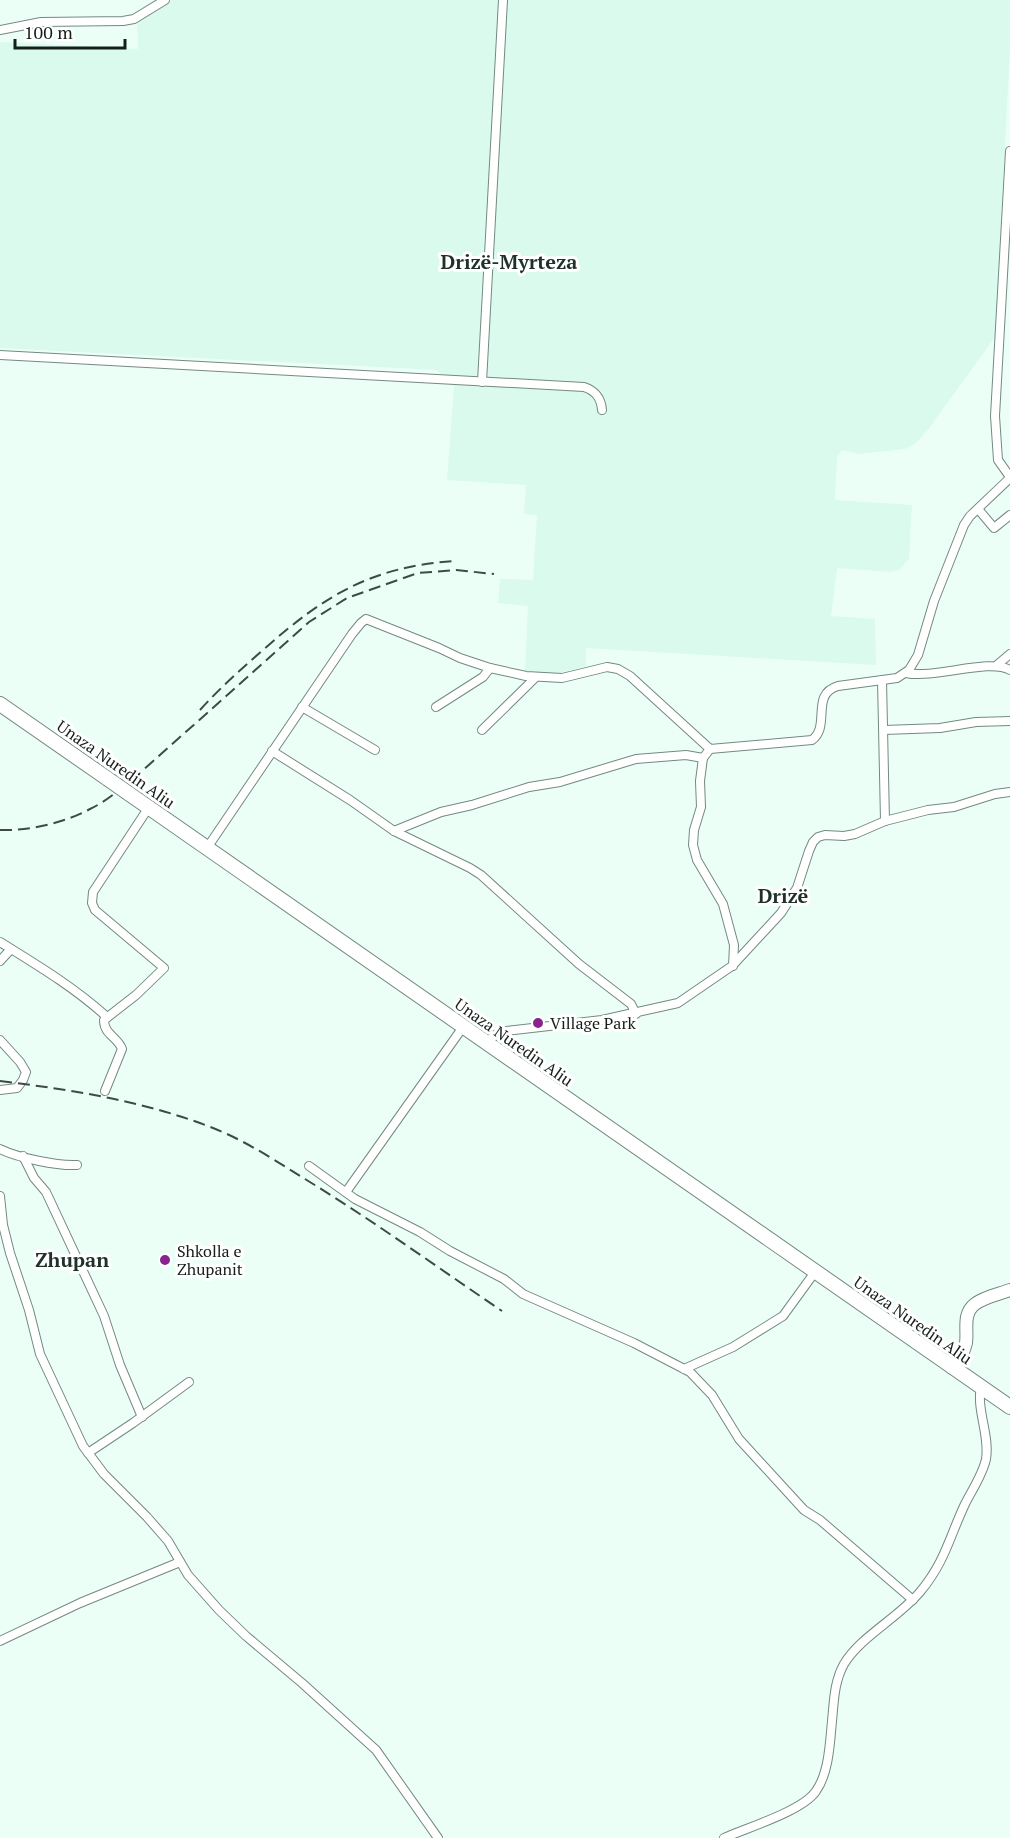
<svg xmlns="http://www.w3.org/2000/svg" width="1010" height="1838" font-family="'PT Serif',serif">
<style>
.built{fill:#d9faec}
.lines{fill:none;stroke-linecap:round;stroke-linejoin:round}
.minor-casing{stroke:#748981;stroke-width:10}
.secondary-casing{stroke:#748981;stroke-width:14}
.primary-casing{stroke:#748981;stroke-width:16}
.minor{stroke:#fff;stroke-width:8}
.secondary{stroke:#fff;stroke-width:12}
.primary{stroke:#fff;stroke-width:14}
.rail{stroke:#3f4a46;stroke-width:2;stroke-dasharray:12 6;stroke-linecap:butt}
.primary-bridge-casing{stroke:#748981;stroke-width:16;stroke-linecap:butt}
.primary-bridge{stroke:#fff;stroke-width:14}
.poi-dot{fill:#88248d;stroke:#fff;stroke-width:2}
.labels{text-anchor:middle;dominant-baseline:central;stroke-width:6;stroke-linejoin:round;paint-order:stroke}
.street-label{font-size:16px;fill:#151e1b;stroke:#fff}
.poi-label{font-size:16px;fill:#151e1b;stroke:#fff;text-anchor:start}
.quarter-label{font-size:20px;font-weight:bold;fill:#1e312a;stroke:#fff}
</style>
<rect width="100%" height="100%" fill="#ebfff7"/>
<polygon class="built" points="171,0 1010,0 1010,49 995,337 930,427 915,444 905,449 859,454 842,450 837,457 835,500 912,505 909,559 899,570 890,572 837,568 831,616 875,619 876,665 586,648 586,666 554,674 525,671 528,606 498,603 500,579 533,580 537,515 524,514 526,485 447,480 454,386 437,370 0,348 0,42 138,49 137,21"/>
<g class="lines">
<g class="minor-casing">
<g id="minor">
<polyline points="0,30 41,22 123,21 134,19 165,0"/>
<polyline points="1010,151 995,416 998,460 1010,477"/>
<path d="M0 355 584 387C596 391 601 398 602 410"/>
<polyline points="482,382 503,0"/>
<polyline points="978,509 994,528 1010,515"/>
<polyline points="997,665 1010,654"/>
<path d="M906 673C935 679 989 658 1010 670"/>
<polyline points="882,680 885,821"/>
<polyline points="302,707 375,750"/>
<polyline points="436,707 483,677 490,668"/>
<polyline points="482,730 535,678"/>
<polyline points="884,730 940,728 976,722 1010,721"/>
<polyline points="710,749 703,758 700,781 701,807 694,830 693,845 697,860 723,904 734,945 733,966"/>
<polyline points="272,751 350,800 394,831 470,868 481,875 579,964 631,1004 636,1014"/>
<polyline points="394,831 441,812 472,805 529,787 560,782 636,759 686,755 703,758"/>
<path d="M207 848 352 634 361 623 366 619 439 648 460 658 490 668 526 676 562 678 607 667 618 669 630 676 710 749 812 740C831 726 810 694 838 686L897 678 909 670 918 655 934 601 964 525 970 516 1010 478"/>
<path d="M0 942C37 965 74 987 107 1017"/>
<polyline points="0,961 11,949"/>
<polyline points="0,1040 20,1062 26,1072 23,1080 17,1088 0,1090"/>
<polyline points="485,1043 495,1035 506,1031 602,1020 678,1003 732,966 781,913 797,888 809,851 813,842 818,837 825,835 844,836 855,834 885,821 928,810 954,807 995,794 1010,792"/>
<path d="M105 1091 122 1049C118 1037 104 1035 104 1020L136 995 164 968 95 910 92 903 93 892 149 807"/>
<path d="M0 1149C19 1158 57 1166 77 1165"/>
<polyline points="23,1156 34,1178 46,1192 104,1316 120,1365 142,1417"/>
<polyline points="309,1166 355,1199 420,1232 450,1251 504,1279 523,1294 634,1343 690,1372 712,1395 739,1439 804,1510 820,1520 913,1600"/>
<polyline points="346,1192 463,1027"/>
<polyline points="0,1196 3,1225 10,1253 29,1310 40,1354 83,1446 104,1474 147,1517 168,1541 188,1575 219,1610 246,1636 302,1683 376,1750 438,1838"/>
<polyline points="684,1369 733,1347 783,1316 815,1272"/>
<polyline points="88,1453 133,1423 189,1382"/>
<polyline points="0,1641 80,1603 180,1562"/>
<path d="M724 1838C746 1828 803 1811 816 1791 829 1773 830 1742 832 1721 834 1701 834 1682 844 1664 860 1637 898 1618 920 1592 945 1562 949 1538 965 1504 972 1490 983 1474 986 1459 990 1435 976 1410 981 1386"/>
</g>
</g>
<g class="secondary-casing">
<path id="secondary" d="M952 1368C959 1360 964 1353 966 1343 968 1330 962 1314 975 1304 984 1297 999 1294 1010 1290"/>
</g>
<g class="primary-casing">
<g id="primary">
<polyline points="0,704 108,779"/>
<polyline points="128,793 1010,1407"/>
</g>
</g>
<use href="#minor" class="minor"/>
<use href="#secondary" class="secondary"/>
<use href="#primary" class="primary"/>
<g class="rail">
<path d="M200 710C220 688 241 669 263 650 325 595 371 567 454 561"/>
<path d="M0 830C29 831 64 823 90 809 105 802 119 790 132 780L309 622 347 598 418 573 456 570 494 574"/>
<path d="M0 1081C73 1090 144 1101 213 1128 246 1141 276 1161 305 1179 372 1220 437 1267 502 1311"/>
</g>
<g class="primary-bridge-casing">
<polyline id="primary-bridge" points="108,779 128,793"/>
</g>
<use href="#primary-bridge" class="primary-bridge"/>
</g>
<g class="poi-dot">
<circle cx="538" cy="1023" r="6"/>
<circle cx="165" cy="1260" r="6"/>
</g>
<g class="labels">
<g class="street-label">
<text transform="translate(116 764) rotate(35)">Unaza Nuredin Aliu</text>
<text transform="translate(514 1042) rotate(35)">Unaza Nuredin Aliu</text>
<text transform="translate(913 1320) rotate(35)">Unaza Nuredin Aliu</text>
</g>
<g class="poi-label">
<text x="550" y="1023">Village Park</text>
<text x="177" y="1251">Shkolla e<tspan x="177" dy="18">Zhupanit</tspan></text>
</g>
<g class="quarter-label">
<text x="509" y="261">Drizë-Myrteza</text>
<text x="783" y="895">Drizë</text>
<text x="72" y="1259">Zhupan</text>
</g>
</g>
<path d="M15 39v9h110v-9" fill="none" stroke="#151e1b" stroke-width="3"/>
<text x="24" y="39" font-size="18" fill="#151e1b" stroke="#ffffff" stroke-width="4.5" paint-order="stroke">100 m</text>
</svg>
